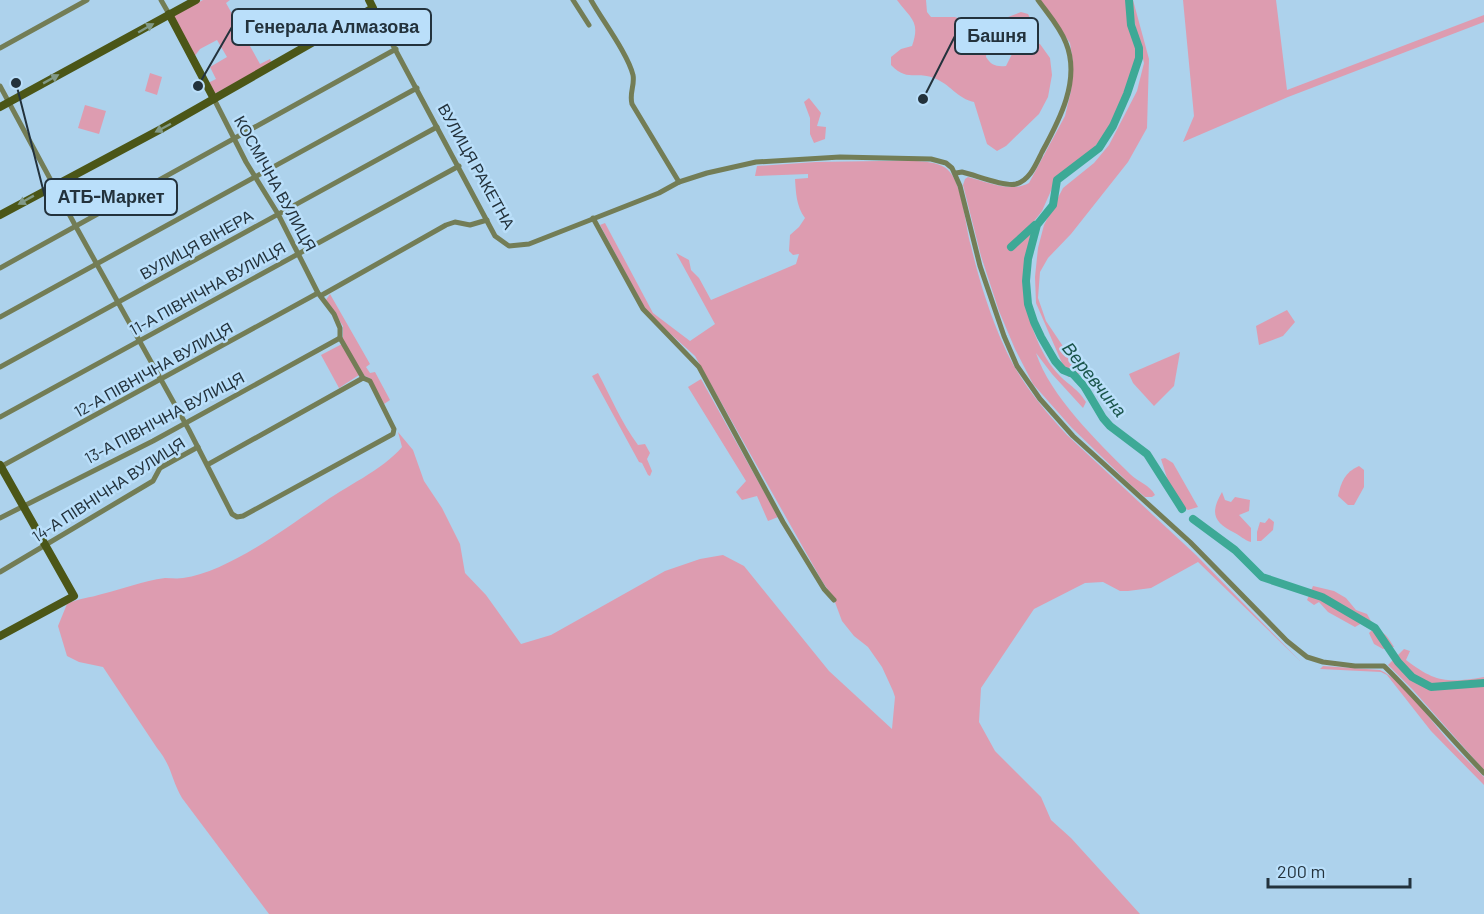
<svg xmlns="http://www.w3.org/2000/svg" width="1484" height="914" font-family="Barlow,sans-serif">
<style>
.green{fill:#dd9cb0}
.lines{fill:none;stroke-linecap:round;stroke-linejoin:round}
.river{stroke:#3da996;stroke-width:8}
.street{stroke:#737d56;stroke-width:5}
.secondary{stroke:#4b5617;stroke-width:8}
.oneway{fill:#829a88}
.labels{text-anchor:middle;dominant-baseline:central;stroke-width:5;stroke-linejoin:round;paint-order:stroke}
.street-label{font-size:16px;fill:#23323c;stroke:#badffa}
.water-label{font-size:18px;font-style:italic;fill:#1a554b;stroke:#badffa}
.leader{fill:none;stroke:#23323c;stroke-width:2}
.callout-dot{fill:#23323c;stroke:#badffa;stroke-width:2}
.callout{fill:#badffa;stroke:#23323c;stroke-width:2}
.callout-label{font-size:18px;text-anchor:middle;font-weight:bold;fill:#23323c}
</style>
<rect width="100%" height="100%" fill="#add2ec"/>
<g class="green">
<polygon points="203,0 230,0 226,3 260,64 270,59 272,63 214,94 208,83 216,79 210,67 227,57 217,40 200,49 194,57 173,16"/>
<path d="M897 0H926L927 12 931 17H955L963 20 965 26 963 32V37L967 38 973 30 985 34 990 29 999 27 1003 31V35L987 46 986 57C991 65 996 67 1006 66L1018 42 1011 40 1006 45V36L1016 31 1020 24 1016 22 1010 24 1008 17 1021 12 1028 14 1031 20 1034 43 1040 44 1050 58 1052 75 1048 97 1039 114 1006 146 997 151 987 144 974 102C958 99 950 84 934 78 916 71 907 82 891 65V57L901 49 912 46C921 21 910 18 897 0Z"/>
<path d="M1040 0H1133L1149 59 1147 128 1128 162 1071 234 1048 258 1040 272 1038 298 1046 321 1081 373 1068 377 1036 303 1035 277 1038 248 1044 225 1063 188 1094 163 1109 145 1137 91 1144 63 1133 15 1130 19 1137 49 1135 67 1109 130 1092 150 1058 175 1042 211 1032 224C1035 233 1025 265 1025 279 1023 309 1038 354 1060 376 1071 387 1077 388 1086 402L1083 408 1052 374 1036 353C1050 396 1098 442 1130 474 1138 482 1150 485 1155 495L1152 497H1145L1131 485 1072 428 1033 384 1015 349 999 311 981 256 963 185 965 179 968 177C987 182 1011 193 1029 183L1065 116 1071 91 1073 63 1070 43Z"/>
<polygon points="1183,0 1276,0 1287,90 1484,15 1484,22 1288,97 1183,142 1194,116"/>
<polygon points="150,73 162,77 157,95 145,91"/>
<polygon points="809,98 821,113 817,126 826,127 825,139 814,143 810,134 810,118 804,102"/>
<polygon points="85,105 106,111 99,134 78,128"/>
<path d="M880 161C897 161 935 158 947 169 963 183 965 226 971 246 979 280 990 315 1004 346 1018 379 1043 409 1067 435L1196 555 1301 662 1198 562 1151 588 1128 591H1120L1103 582 1085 583 1034 609 981 688 979 722 995 751 1041 797 1051 820 1071 838 1140 914H269L182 798C171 779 172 766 157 748L103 667 79 662 67 656 58 626 67 604C79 598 90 598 102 594 123 589 143 581 165 578 171 578 177 579 183 578 227 572 283 530 320 505 344 487 383 470 402 447L398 432 413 450 424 481 442 508 460 544 465 573 486 595 521 644 551 635 665 571 700 559 723 555 744 566 829 671 892 729 895 697 893 691 882 667 868 647 854 636 842 621 833 597 822 581 695 356 653 318 643 305 600 225 605 223 653 313 690 341 715 324 676 253 689 260 691 270 699 278 711 300 796 264 799 254 793 255 789 251 790 235 799 227 805 218C796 206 796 192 795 179L808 178V174L755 176 757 166 816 162Z"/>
<polygon points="330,294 370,364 366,367 370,373 375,372 390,400 384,404 371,379 363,375 343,340 343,326 326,300"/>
<polygon points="1287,310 1295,322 1283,336 1259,345 1256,326"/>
<polygon points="342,344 359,375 339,388 321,355"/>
<polygon points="1180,352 1174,386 1154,406 1133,383 1129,374"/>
<path d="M598 373C611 397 621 422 638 445L645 444 650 453 647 459 652 471 650 476 648 475 642 463 639 462 592 376Z"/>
<polygon points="701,379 778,517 768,521 757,496 742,500 736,492 746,481 688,387"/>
<polygon points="1165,458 1173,463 1198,507 1188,510 1185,508 1168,481 1161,459"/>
<path d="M1359 466 1364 470V487L1354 505H1348L1338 496C1341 482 1345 472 1359 466Z"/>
<path d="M1222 492 1225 500 1231 502 1235 497 1250 500 1249 511 1239 515 1251 528V542C1244 540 1241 536 1235 533 1213 522 1210 513 1222 492Z"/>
<polygon points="1269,518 1274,522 1273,530 1261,541 1257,541 1257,532 1260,522 1265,523"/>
<polygon points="1313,586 1334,591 1346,598 1356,610 1367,614 1372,623 1370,626 1362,623 1355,627 1328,612 1319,602 1314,605 1307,600"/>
<path d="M1372 630C1384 630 1388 637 1394 647L1383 649 1374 644 1369 633Z"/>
<path d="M1404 649 1410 651 1406 660C1436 683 1448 683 1484 677V770L1413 690 1388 665Z"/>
<path d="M1323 666 1380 670C1406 683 1424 712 1442 733 1455 749 1470 763 1484 777V785L1431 731 1387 675 1381 672 1320 669Z"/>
</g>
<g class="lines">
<g class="river">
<polyline points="1129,0 1131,25 1139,48 1139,58 1127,94 1113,126 1099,148 1057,180 1053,205 1037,225 1028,259 1026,281 1028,304 1034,322 1041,337 1055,361 1063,370 1073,374 1084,386 1103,418 1110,426 1147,454 1182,509"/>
<polyline points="1011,247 1035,225"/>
<polyline points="1193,519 1235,550 1262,577 1322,597 1375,628 1398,662 1412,677 1431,687 1484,683"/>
</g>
<g class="street">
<polyline points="161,0 169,14"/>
<polyline points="573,0 589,25"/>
<path d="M591 0C602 20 628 54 633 75 635 85 629 93 632 104L679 182"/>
<path d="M373 8 495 236 509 246 529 244 659 193 679 182 707 173 756 162 840 157 931 159 946 163 952 168 960 186 980 266 1004 336 1017 366 1040 399 1073 436 1190 542 1287 641 1307 657 1323 662 1355 666H1384C1419 700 1450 738 1484 773"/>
<polyline points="0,48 87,0"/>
<polyline points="0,86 75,225 189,430 232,514 237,517 243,516 393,434 394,429 370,381 363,378 207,465"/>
<polyline points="214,99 246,162 278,214 318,293 334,314 340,328 340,338 363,378"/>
<path d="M956 173 962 172C976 175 1004 187 1016 184 1030 180 1036 164 1042 152 1059 121 1081 80 1066 43 1060 27 1048 14 1038 0"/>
<polyline points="593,218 643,309 699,367 783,522 824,589 834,600"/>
<polyline points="0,268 396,49"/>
<polyline points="322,295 446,225 455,222 470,225 487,220"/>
<polyline points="0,317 417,88"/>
<polyline points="0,367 437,127"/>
<polyline points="0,417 459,166"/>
<polyline points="0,467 318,293"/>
<polyline points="0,518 153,441 340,338"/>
<polyline points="0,572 153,481 160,468 198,447"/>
</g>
<g class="secondary">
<polyline points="169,14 214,99"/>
<polyline points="0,107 196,0"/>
<polyline points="0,215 161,129 373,8 369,0"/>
<polyline points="0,465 74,596 0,636"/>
</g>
</g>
<defs><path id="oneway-solid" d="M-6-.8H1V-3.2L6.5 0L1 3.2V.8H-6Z" transform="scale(1.5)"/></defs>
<g class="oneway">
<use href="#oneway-solid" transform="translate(146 28) rotate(-30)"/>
<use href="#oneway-solid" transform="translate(51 79) rotate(-29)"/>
<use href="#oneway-solid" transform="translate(163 128) rotate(152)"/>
<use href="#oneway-solid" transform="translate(26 200) rotate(151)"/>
</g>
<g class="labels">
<g class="street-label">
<text transform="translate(477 166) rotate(61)">ВУЛИЦЯ РАКЕТНА</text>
<text transform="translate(276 183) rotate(61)">КОСМІЧНА ВУЛИЦЯ</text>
<text transform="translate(196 244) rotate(-29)">ВУЛИЦЯ ВІНЕРА</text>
<text transform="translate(207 288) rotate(-29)">11-А ПІВНІЧНА ВУЛИЦЯ</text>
<text transform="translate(153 369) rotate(-29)">12-А ПІВНІЧНА ВУЛИЦЯ</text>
<text transform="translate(164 417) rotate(-28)">13-А ПІВНІЧНА ВУЛИЦЯ</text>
<text transform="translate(108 489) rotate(-33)">14-А ПІВНІЧНА ВУЛИЦЯ</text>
</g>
<g class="water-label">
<text transform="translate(1095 379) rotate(51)">Веревчина</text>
</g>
</g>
<path class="leader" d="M198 86L232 27M923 99L955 36M16 83L45 197"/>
<g class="callout-dot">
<circle cx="198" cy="86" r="6"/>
<circle cx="923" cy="99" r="6"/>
<circle cx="16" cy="83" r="6"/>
</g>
<g class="callout">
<rect x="232" y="9" width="199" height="36" rx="6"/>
<rect x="955" y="18" width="83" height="36" rx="6"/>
<rect x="45" y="179" width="132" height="36" rx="6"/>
</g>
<g class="callout-label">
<text x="332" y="33">Генерала Алмазова</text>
<text x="997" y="42">Башня</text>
<text x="111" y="203">АТБ-Маркет</text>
</g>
<path d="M1268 878v9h142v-9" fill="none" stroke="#23323c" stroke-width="3"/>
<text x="1277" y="878" font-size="18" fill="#23323c" stroke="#badffa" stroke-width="4.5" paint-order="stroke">200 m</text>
</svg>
